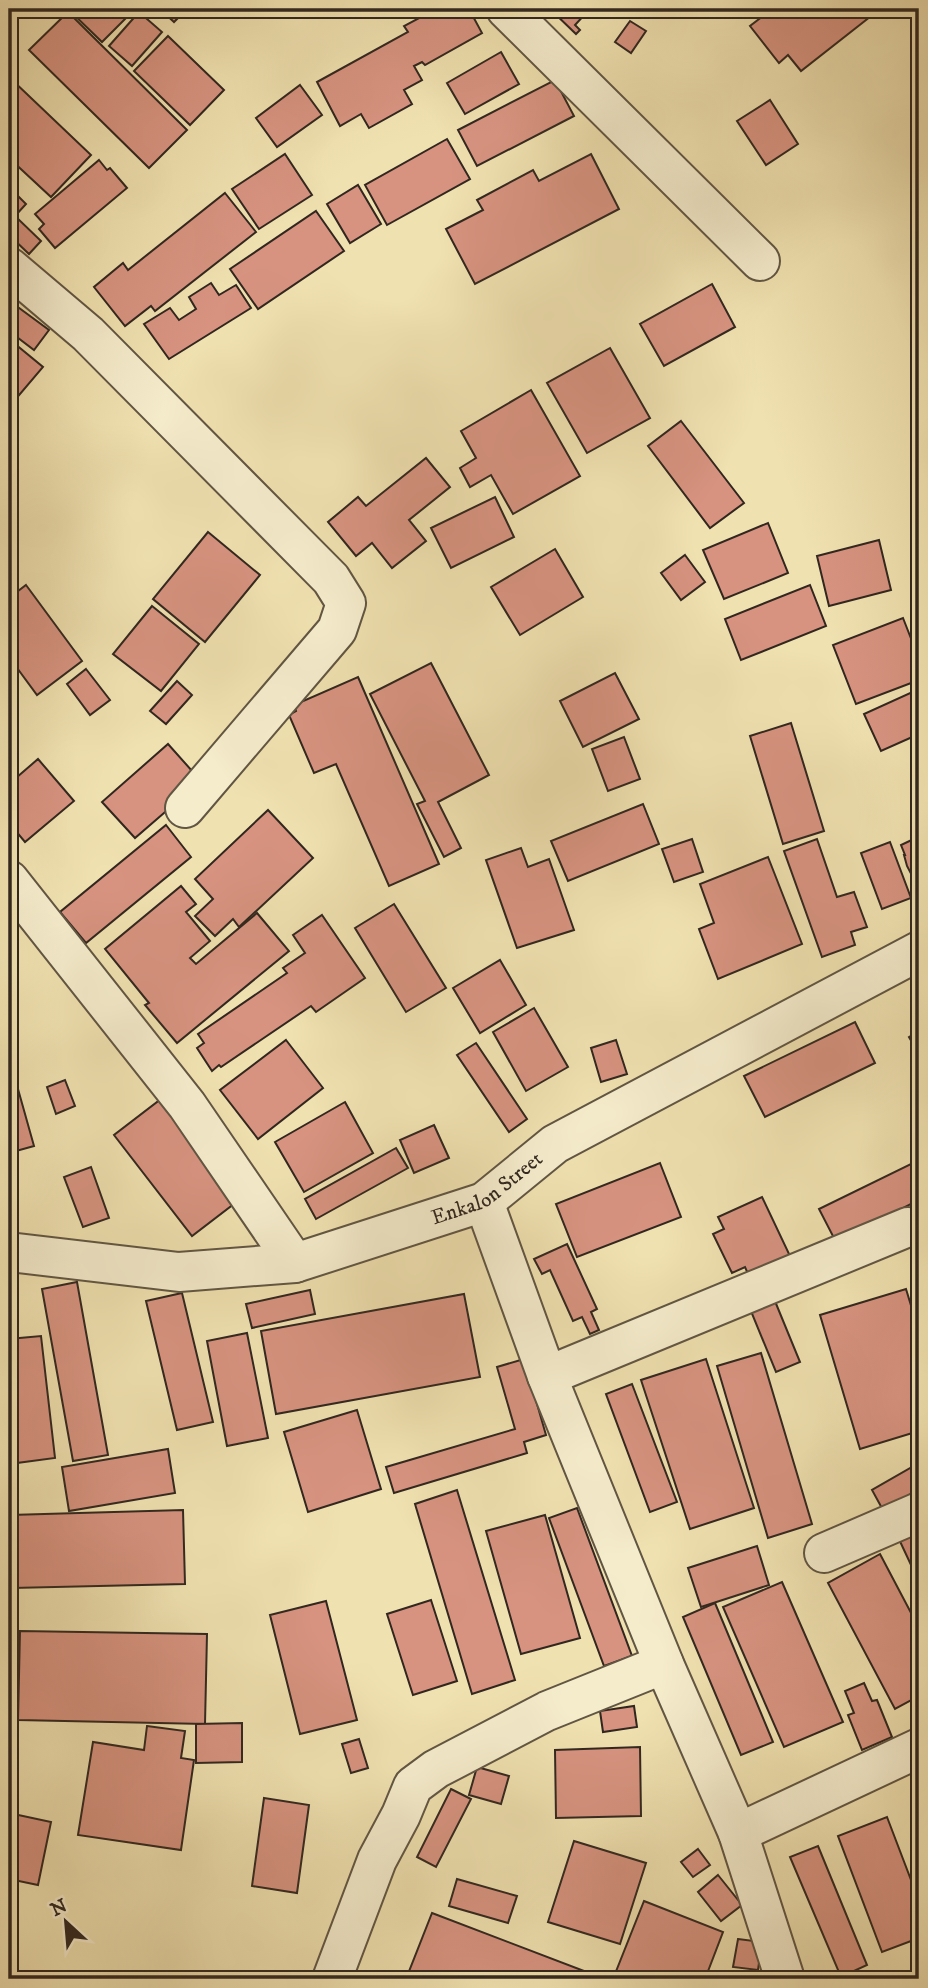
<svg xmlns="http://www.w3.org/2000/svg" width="928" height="1988" font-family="'IM FELL DW Pica',serif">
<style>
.building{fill:#d79380;stroke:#31271f;stroke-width:2}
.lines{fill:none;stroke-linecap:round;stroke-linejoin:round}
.minor-casing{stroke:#615643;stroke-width:42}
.minor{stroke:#f5eccc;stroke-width:38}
.labels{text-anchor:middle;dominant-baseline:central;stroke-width:5;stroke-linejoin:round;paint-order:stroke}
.street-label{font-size:21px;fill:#31271f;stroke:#f5eccc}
</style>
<rect width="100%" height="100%" fill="#f0e1b0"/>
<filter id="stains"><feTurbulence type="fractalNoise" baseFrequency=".00286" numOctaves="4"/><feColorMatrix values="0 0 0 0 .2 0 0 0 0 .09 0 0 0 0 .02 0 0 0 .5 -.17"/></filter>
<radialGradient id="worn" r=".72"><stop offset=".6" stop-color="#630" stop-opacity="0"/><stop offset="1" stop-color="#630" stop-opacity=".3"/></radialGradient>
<g class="building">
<polygon points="68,9 135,9 102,42"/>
<polygon points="160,9 187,9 174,22"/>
<polygon points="436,9 469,9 482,33 425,65 422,62 414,66 422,80 404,90 412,104 369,128 361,114 340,126 317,82 408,32 404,26"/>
<polygon points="550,9 584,9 587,12 575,25 580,30 576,34"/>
<polygon points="772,9 880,9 801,71 788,55 779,63 750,26"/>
<polygon points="68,12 187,130 149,168 29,50"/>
<polygon points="139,12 162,32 132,66 109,46"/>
<polygon points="630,21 646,31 631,53 615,42"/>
<polygon points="168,36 224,90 190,125 134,71"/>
<polygon points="501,52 519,84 465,114 447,83"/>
<polygon points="9,77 91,155 51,197 9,158"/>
<polygon points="555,80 574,116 477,166 458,130"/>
<polygon points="300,85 322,115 277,147 256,118"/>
<polygon points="770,100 798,144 766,165 737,121"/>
<polygon points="447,139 470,179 387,225 365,185"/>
<polygon points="285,154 312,195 259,229 232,189"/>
<polygon points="591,154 619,209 475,284 446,229 483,210 477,200 533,170 539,181"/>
<polygon points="99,160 107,170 110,168 127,188 55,248 39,229 44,224 35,214"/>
<polygon points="358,185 381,224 350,243 327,204"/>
<polygon points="9,187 26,204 15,216 41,241 29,254 9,235"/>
<polygon points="225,193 256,232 155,311 151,306 125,326 94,287 123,263 128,270"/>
<polygon points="316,211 344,251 258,309 230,269"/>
<polygon points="211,283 219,295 236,285 251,308 169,359 144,324 170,308 179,320 196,309 189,297"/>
<polygon points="712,284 735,327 664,366 640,324"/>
<polygon points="11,302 49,330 34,350 9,331 9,305"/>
<polygon points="9,339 43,367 9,407"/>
<polygon points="610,348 650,418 587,453 547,383"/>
<polygon points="531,390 580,476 513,514 491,475 470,487 460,468 476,458 461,431"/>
<polygon points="681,421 744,503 710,528 648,446"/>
<polygon points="426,458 450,487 409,520 426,541 392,568 372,543 356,556 328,522 358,497 366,506"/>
<polygon points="495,497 514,537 451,568 431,528"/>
<polygon points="768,523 788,573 724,599 703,550"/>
<polygon points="208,532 260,575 205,642 153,599"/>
<polygon points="879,540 891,590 829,606 817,556"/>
<polygon points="555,549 583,597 520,635 491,587"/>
<polygon points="685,555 705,582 681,600 661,573"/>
<polygon points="26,585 82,661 37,695 9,657 9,598"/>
<polygon points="810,585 826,626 741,660 725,619"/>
<polygon points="152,606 199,644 161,691 113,654"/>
<polygon points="903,618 919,659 919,680 856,704 833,645"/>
<polygon points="431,663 489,775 438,802 461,848 444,857 417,804 425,801 370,694"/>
<polygon points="86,669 110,700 90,715 67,684"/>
<polygon points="615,673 639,719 583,747 560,701"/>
<polygon points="358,677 439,864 389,886 336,764 314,773 289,715 296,711 294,705"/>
<polygon points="177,681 192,695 166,724 150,711"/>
<polygon points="919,689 919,734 881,751 864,714"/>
<polygon points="791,723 824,831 783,844 750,736"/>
<polygon points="624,737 640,779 608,791 592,749"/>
<polygon points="168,744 201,781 135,838 102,802"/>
<polygon points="38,759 74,801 25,842 9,823 9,784"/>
<polygon points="643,804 659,844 568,881 551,841"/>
<polygon points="268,810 313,858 239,927 233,919 215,936 195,916 213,899 195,879"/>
<polygon points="166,825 191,857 86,943 60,912"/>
<polygon points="918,837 919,840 919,889 907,866 904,855 905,855 901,845"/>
<polygon points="692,839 703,872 674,882 662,849"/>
<polygon points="817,839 837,897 854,892 867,927 851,932 855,945 822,957 784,851"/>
<polygon points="890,842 911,898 882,909 861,853"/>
<polygon points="521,848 528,867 549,859 574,930 517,948 486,860"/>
<polygon points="768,857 802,944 718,979 699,929 714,923 700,884"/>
<polygon points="181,886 196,904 186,912 210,941 190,958 196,964 257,913 289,951 177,1043 145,1005 149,1003 105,949"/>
<polygon points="394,904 446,988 406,1012 355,928"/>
<polygon points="322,915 365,978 316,1012 311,1006 221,1067 219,1065 212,1071 197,1048 204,1043 198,1034 287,973 283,968 305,953 293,935"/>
<polygon points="500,960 526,1005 480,1033 453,988"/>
<polygon points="534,1008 568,1067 526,1091 493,1032"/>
<polygon points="855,1022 875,1063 765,1117 744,1076"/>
<polygon points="919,1031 919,1054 909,1037"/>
<polygon points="286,1040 323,1088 258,1139 220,1090"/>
<polygon points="616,1040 627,1074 601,1082 591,1048"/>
<polygon points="476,1043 527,1119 509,1132 457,1055"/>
<polygon points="9,1057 34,1146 9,1153"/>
<polygon points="65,1080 75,1106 56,1114 47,1087"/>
<polygon points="161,1099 239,1200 192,1236 114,1135"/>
<polygon points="345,1102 373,1153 304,1192 275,1142"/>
<polygon points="434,1125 449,1158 414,1173 400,1140"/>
<polygon points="396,1148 408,1168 316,1219 305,1199"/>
<polygon points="919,1160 919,1200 836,1242 819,1209"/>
<polygon points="660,1163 681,1217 577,1257 556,1204"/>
<polygon points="91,1167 109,1218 83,1227 64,1177"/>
<polygon points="762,1197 790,1256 749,1276 745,1267 732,1273 713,1234 724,1229 718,1217"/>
<polygon points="567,1244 597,1309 591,1312 599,1330 590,1334 582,1317 573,1321 550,1270 542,1274 534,1259"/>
<polygon points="77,1282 108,1455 73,1461 42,1289"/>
<polygon points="770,1289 800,1362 776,1372 746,1299"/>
<polygon points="906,1289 919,1332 919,1431 860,1449 820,1315"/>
<polygon points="310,1290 315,1314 252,1328 246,1304"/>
<polygon points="182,1293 213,1422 177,1430 146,1301"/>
<polygon points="464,1294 480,1377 276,1414 261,1331"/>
<polygon points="247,1333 268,1438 227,1446 207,1341"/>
<polygon points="41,1336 55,1458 9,1464 9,1339"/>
<polygon points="761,1353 812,1524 768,1538 717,1366"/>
<polygon points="524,1359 546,1435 524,1442 527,1453 394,1493 386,1467 515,1429 497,1367"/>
<polygon points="706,1359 754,1508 690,1529 641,1380"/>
<polygon points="632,1384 677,1502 650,1512 606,1394"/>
<polygon points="357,1410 381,1489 308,1512 284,1432"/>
<polygon points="168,1449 175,1493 69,1511 62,1467"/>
<polygon points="919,1463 919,1489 883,1510 872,1490"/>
<polygon points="457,1490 515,1680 472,1694 415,1504"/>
<polygon points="577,1508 632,1656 604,1666 549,1518"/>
<polygon points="183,1510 185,1584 12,1588 10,1515"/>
<polygon points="545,1515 580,1638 521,1654 486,1531"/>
<polygon points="919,1525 919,1582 897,1535"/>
<polygon points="757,1546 769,1585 701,1607 688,1568"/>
<polygon points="880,1554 919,1628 919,1696 895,1709 828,1583"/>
<polygon points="782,1582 843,1722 784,1747 723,1607"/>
<polygon points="431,1600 457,1681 413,1695 387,1614"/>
<polygon points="326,1601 357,1720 300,1734 270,1615"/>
<polygon points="715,1603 773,1742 741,1755 683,1617"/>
<polygon points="20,1631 207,1634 205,1724 18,1720"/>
<polygon points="864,1683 872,1701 877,1700 892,1737 862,1750 848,1715 854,1713 845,1691"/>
<polygon points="634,1706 637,1727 603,1732 600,1711"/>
<polygon points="242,1723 242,1762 196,1763 196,1724"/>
<polygon points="147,1726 185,1731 181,1758 194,1760 181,1850 78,1835 93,1742 144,1750"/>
<polygon points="359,1739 368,1768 351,1773 342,1744"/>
<polygon points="640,1747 641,1816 556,1818 555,1750"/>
<polygon points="477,1767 509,1776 501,1804 469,1795"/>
<polygon points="451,1789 471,1799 436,1867 417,1857"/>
<polygon points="264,1798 309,1805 297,1893 252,1886"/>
<polygon points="9,1813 51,1822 38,1885 9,1879"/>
<polygon points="887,1817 919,1901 919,1938 882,1952 838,1836"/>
<polygon points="574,1841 646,1863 620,1944 548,1922"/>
<polygon points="818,1846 867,1965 841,1977 790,1857"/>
<polygon points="698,1849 710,1865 693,1877 681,1862"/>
<polygon points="718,1875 742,1905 721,1921 698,1892"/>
<polygon points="457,1879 517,1896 508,1923 449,1906"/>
<polygon points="644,1901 723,1932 705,1979 613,1979"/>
<polygon points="432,1913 605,1979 423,1979 408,1974"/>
<polygon points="738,1939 762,1942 758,1970 733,1967"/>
</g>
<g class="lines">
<g class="minor-casing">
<g id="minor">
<polyline points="506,9 760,261"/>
<polyline points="9,267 88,334 331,579 346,603 337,630 185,808"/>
<polyline points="9,880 187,1105 295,1263"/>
<polyline points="484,1202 547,1376 664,1664 738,1833 785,1979"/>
<path id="s1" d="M9 1252 179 1272 295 1263 484 1202 555 1144 919 951"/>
<polyline points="547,1376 908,1227"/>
<polyline points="824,1553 919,1512"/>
<polyline points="738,1833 919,1748"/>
<polyline points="332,1979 377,1860 401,1815 413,1786 436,1769 547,1711 664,1664"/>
</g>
</g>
<use href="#minor" class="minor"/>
</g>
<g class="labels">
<g class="street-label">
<text stroke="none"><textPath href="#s1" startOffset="495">Enkalon Street</textPath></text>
</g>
</g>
<rect width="928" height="1988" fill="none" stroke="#f0e1b0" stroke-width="35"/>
<rect x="10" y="10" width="907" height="1967" fill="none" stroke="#31271f" stroke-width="3.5"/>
<rect x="18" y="18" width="893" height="1953" fill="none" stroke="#31271f" stroke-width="2"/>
<g transform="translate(66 1922) rotate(334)" stroke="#f5eccc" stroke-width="5" paint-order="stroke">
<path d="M0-5L12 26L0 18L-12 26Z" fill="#31271f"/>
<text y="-10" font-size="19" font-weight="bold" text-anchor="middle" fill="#31271f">N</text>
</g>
<rect width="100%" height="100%" filter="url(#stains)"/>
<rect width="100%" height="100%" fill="url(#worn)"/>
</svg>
